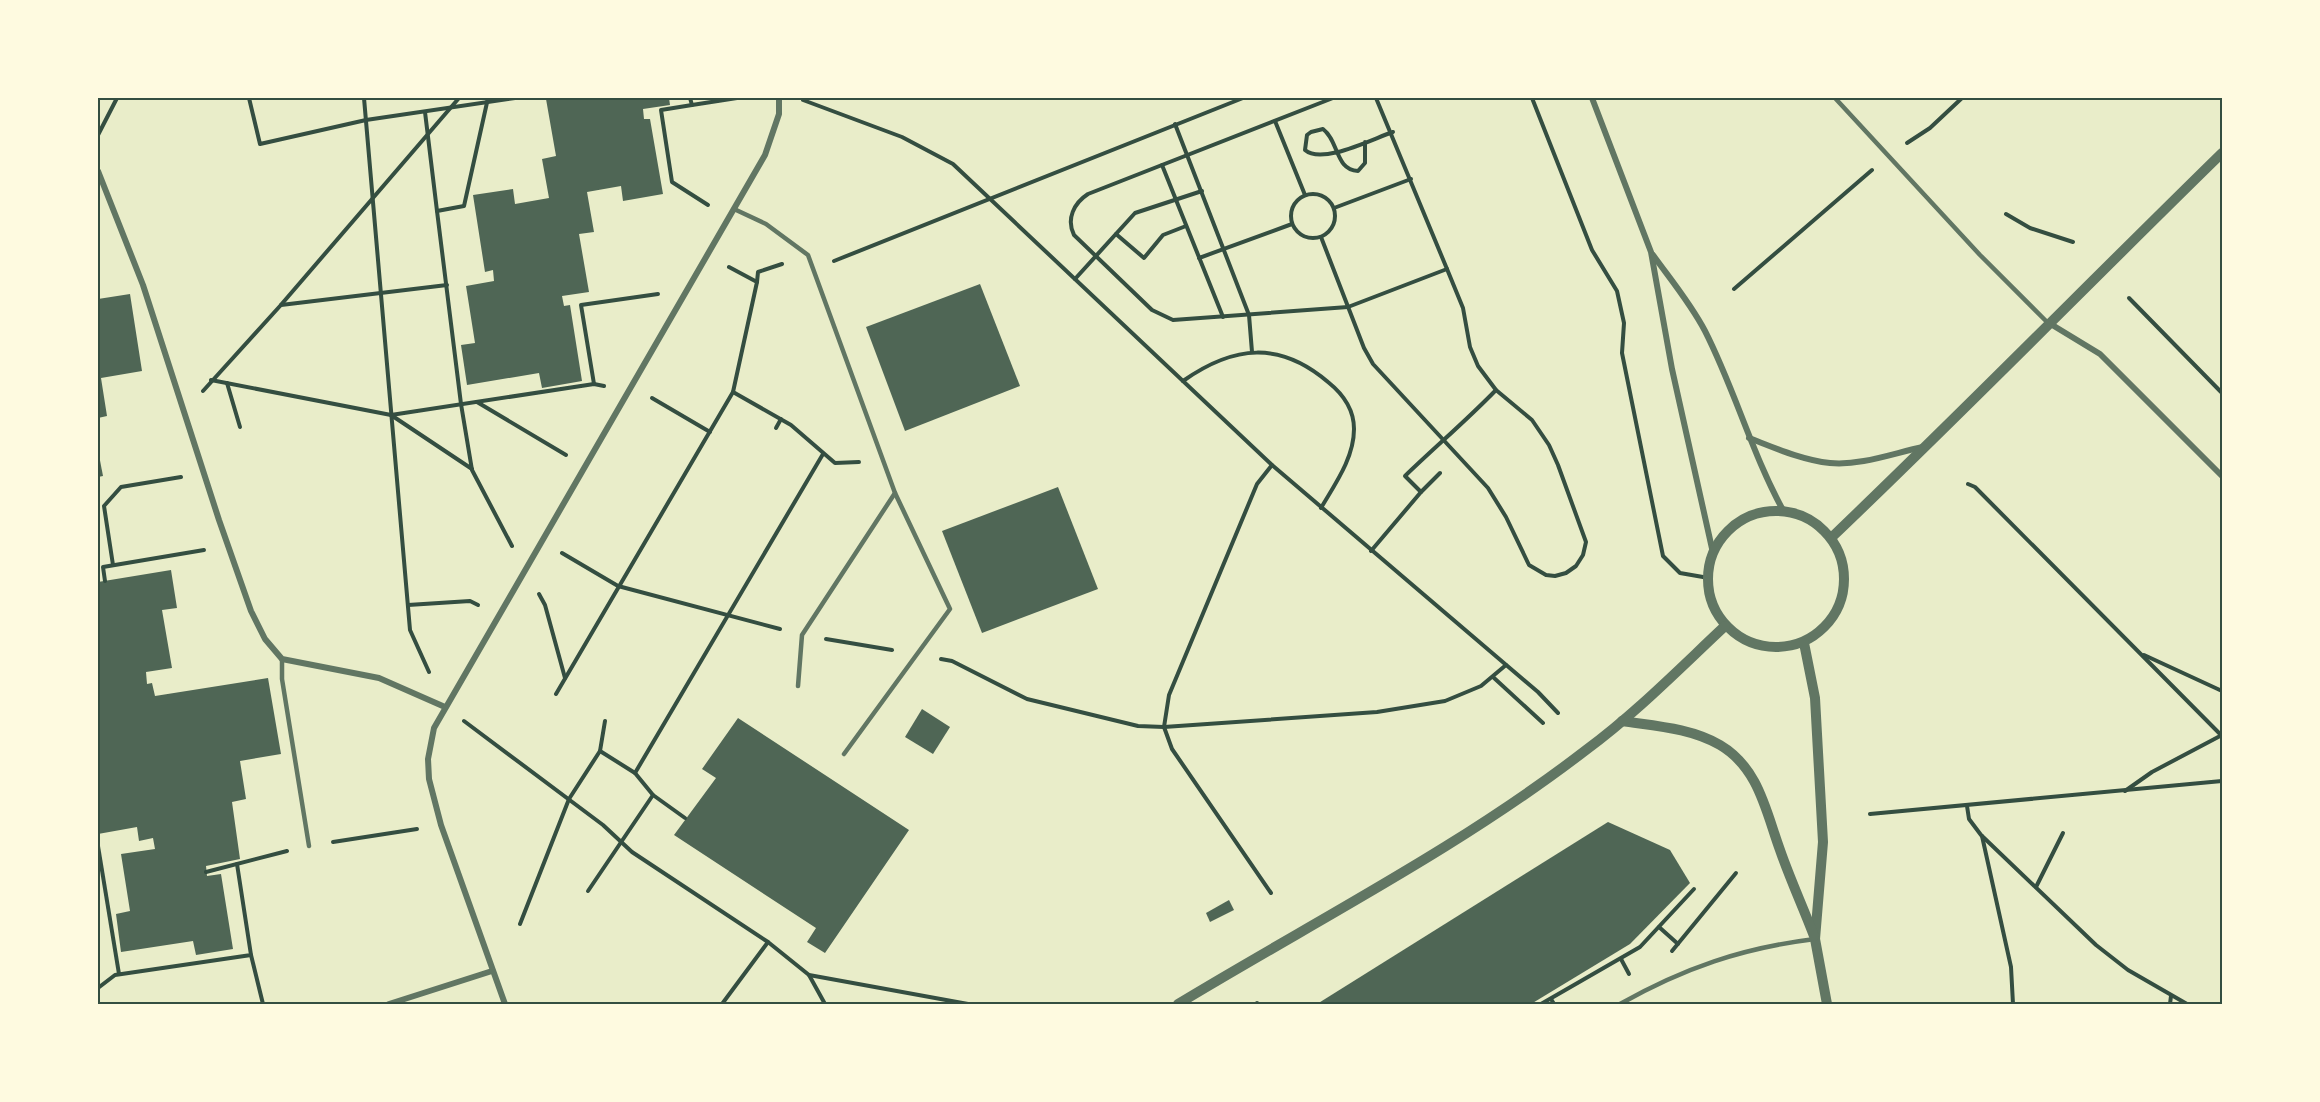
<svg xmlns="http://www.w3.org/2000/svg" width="2320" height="1102" font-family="Signika,sans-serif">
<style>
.building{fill:#4f6655}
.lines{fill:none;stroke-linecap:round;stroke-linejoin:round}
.path{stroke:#344e41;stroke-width:4}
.service{stroke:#617663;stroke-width:4.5}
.minor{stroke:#617663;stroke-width:6}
.tertiary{stroke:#617663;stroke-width:10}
.neatline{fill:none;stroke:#344e41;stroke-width:2}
</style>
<rect width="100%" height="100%" fill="#e9edc9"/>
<g class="building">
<polygon points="554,98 669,98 670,105 643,109 644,119 650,119 663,194 623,201 621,186 587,192 594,232 579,234 589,292 562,296 564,306 570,305 582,381 542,388 539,373 467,385 461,345 475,343 466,286 494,281 493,270 485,272 473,195 513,189 515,204 549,198 542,159 556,156 546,99"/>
<polygon points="980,284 1020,386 905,431 866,327"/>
<polygon points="130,294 142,371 101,378 107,416 98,418 98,299"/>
<polygon points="98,450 103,476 98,477"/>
<polygon points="1058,487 1098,589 982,633 942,531"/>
<polygon points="171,570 177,608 162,610 172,668 146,672 147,684 152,683 155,696 268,678 281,754 240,761 246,799 232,802 240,859 206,866 207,876 221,874 233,949 196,955 193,941 121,952 116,914 130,911 121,854 155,849 153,838 139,841 137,827 98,834 98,582"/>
<polygon points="922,709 950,727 933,754 905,737"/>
<polygon points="738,718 909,830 825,953 807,942 816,928 674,835 716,778 702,769"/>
<polygon points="1608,822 1670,850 1690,883 1630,944 1531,1004 1317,1004"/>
<polygon points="1229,900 1234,910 1210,922 1206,913"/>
</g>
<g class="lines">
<g class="path">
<polyline points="249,98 260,144 366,120 515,98"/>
<polyline points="364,98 410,630 429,672"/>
<polyline points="488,98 464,206 437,211 461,404 472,470 512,546"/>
<polyline points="690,98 692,105 737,98"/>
<path d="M1333 98 1088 194C1074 203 1066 219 1074 235L1152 310 1173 320 1348 307 1447 269 1376 98"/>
<polyline points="1532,98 1592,250 1617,291 1624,323 1622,353 1663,556 1680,573 1703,577"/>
<polyline points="803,100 902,137 953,164 1272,465 1538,692 1558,713"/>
<polyline points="692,105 661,110 672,182 708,205"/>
<polyline points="425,112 437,211"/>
<polyline points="1275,121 1305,195"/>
<polyline points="1175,124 1249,315 1252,352"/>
<polyline points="98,135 117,98"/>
<path d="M1365 142V163L1358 171C1335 170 1339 141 1323 129L1311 132 1307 135 1305 150C1322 165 1372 139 1393 132"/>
<polyline points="1907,143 1930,128 1962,98"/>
<polyline points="1162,165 1223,317"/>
<circle cx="1313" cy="216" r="22"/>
<polyline points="1334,208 1411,179"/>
<polyline points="2006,214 2030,228 2073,242"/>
<polyline points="1116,234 1144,258 1163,235 1186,226"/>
<polyline points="1321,237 1364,348 1373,364 1488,488 1506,517 1529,565 1546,575 1555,576 1566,573 1576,566 1583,555 1586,542 1558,465 1549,445 1532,420 1496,390 1478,366 1470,347 1463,308 1447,269"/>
<polyline points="1199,258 1292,224"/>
<polyline points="834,261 1243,98"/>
<polyline points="1075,279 1135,213 1202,191"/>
<polyline points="757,282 758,272 782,264"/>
<polyline points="1734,289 1872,170"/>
<polyline points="2129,298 2222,393"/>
<polyline points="281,305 447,285"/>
<polyline points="211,380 391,415 594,384 604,386"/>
<path d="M1183 381C1234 345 1280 341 1328 382 1343 394 1354 410 1354 429 1354 458 1335 484 1321 508"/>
<polyline points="227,383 240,427"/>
<polyline points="594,384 581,305 658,294"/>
<polyline points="203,391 280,306 459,98"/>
<polyline points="733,392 791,425 835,463 859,462"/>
<polyline points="652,398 710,432"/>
<polyline points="477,402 566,455"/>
<polyline points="391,415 472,469"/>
<polyline points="776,428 781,419"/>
<polyline points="1968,484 1975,487 2222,736"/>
<path d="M1421 492 1405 476C1435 447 1467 420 1496 390"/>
<polyline points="1371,551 1421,492 1440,473"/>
<polyline points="562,553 618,586 780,629"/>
<polyline points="113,565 104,506 121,487 181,477"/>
<polyline points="105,581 103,567 204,550"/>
<polyline points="539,594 545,605 565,678"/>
<polyline points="408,605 470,601 478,605"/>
<polyline points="826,639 892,650"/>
<polyline points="2144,655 2222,691"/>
<polyline points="941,659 952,661 1027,699 1138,726 1164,727 1377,712 1445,701 1481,686 1506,665"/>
<polyline points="1493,677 1543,723"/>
<polyline points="556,694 733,392 757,282 729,267"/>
<polyline points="464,721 603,825 632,852 768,942 809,975 968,1004"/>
<polyline points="600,751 635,773 653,795 685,818"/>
<polyline points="635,773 823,454"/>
<polyline points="2125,791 2152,772 2222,735"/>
<polyline points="1967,806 1969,819 1981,835 2096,945 2128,970 2187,1004"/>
<polyline points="1870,814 2222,781"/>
<polyline points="1982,836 2011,967 2013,1004"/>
<polyline points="333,842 417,829"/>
<polyline points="98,846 119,974"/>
<polyline points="206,872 287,851"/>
<polyline points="2036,887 2063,833"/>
<polyline points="588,891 653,795"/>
<polyline points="1271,893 1172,749 1164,727 1169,695 1257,484 1272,465"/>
<polyline points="520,924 569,799 600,751 605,721"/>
<polyline points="1659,927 1678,944"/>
<polyline points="1672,951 1736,873"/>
<polyline points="251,955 263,1004"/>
<polyline points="1621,959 1629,974"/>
<polyline points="809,975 825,1004"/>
<polyline points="98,988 115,975 251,955 237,864"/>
<polyline points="1551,999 1554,1004"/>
<polyline points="1257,1003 1258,1004"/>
<polyline points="722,1004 768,942"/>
<polyline points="1541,1004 1640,947 1694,889"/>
<polyline points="2170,1004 2171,996"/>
</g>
<g class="service">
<polyline points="1835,98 1980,255 2048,323"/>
<polyline points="734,209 766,224 808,255 895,493 802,635 798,686"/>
<polyline points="282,659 282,679 309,846"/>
<polyline points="844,754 950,609 895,493"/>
<path d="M1620 1004C1684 968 1742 948 1815 939"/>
</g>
<g class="minor">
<polyline points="1592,98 1651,252 1672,369 1713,553"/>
<polyline points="98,171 143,285 219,520 251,611 265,639 282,659 379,678 445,707"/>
<path d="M1653 255C1671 280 1691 304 1705 331 1735 390 1752 454 1784 512"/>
<polyline points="2049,323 2100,354 2222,476"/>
<path d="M1749 438C1775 448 1802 460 1830 463 1860 466 1894 453 1923 447"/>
<polyline points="389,1004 492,971"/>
<polyline points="505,1004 441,825 429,779 428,759 434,728 765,155 779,114 779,98"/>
</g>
<g class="tertiary">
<circle cx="1776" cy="579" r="68"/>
<path d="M1831 538C1963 412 2091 281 2222 153"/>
<polyline points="1804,643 1815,698 1823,842 1815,939 1827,1004"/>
<path d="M1622 721C1655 726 1691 728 1720 745 1759 768 1766 812 1780 850 1790 879 1803 907 1814 936"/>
<path d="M1178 1004C1315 921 1459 848 1586 750 1636 713 1680 668 1725 626"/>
</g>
</g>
<rect width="2320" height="1102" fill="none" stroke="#fefae0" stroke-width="198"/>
<rect x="99" y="99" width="2122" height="904" class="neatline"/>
</svg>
